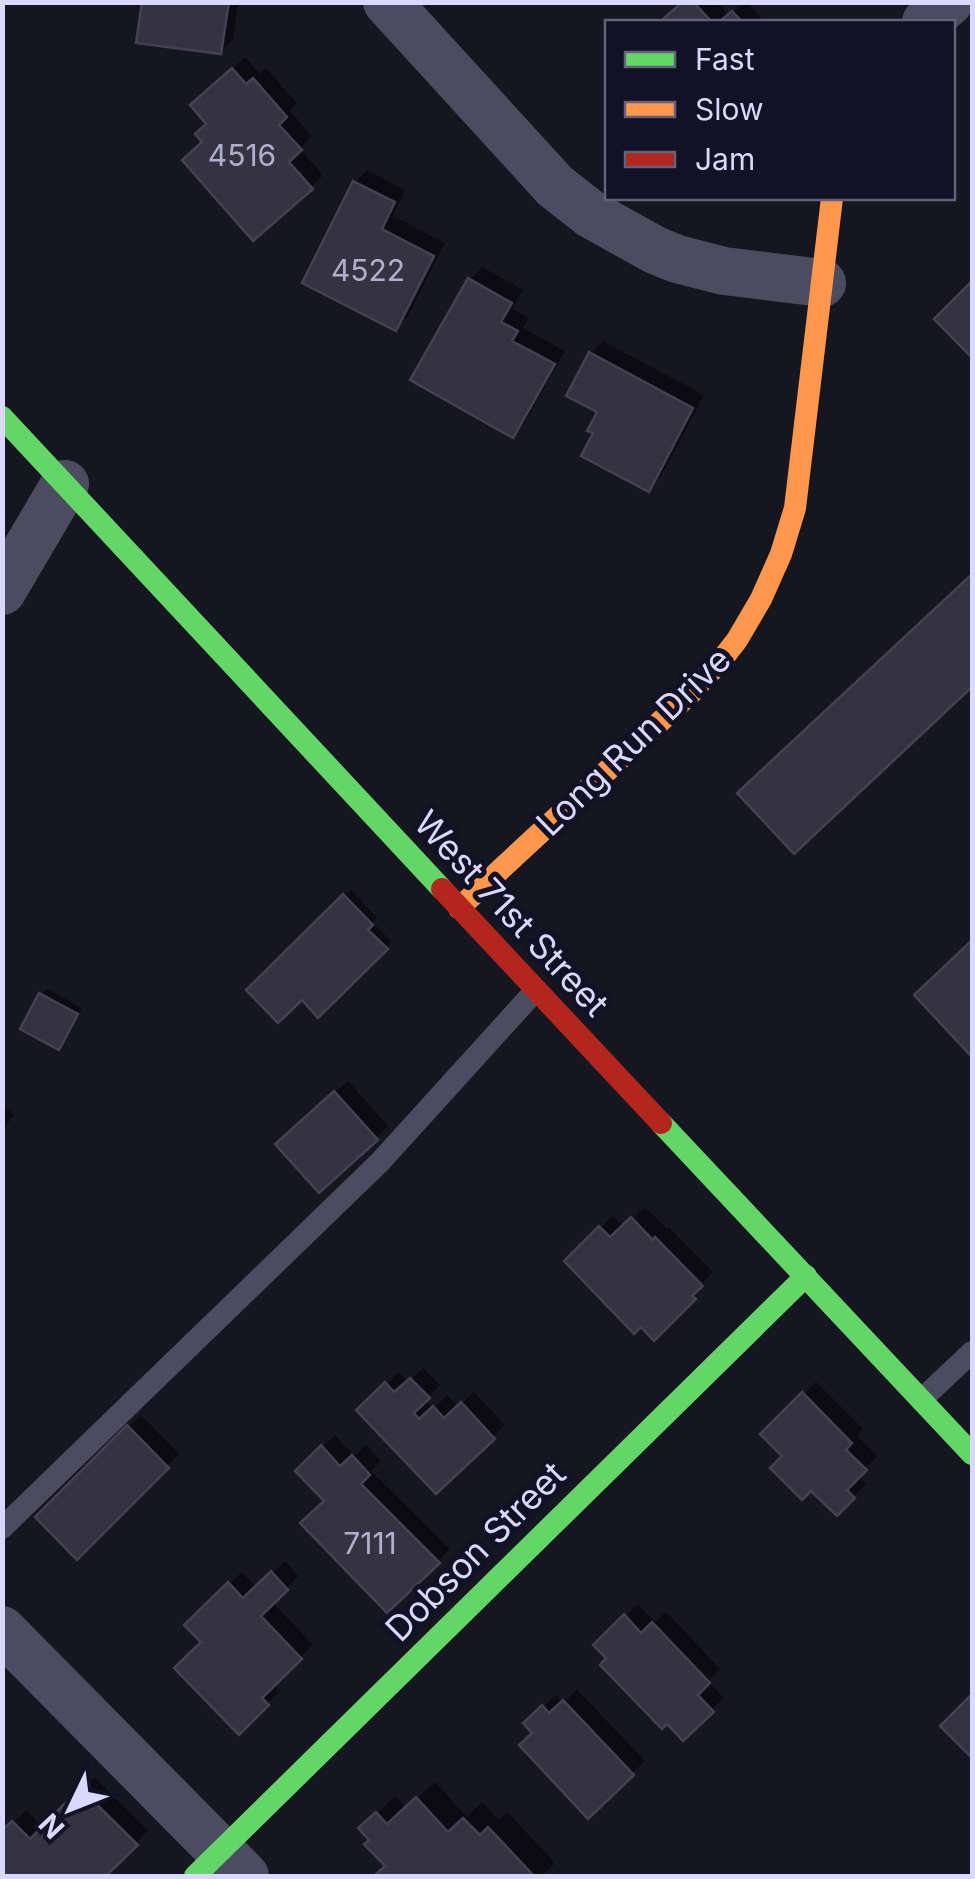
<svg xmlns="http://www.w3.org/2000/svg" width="975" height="1879" font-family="Inter,sans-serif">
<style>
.shadow{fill:#0007}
.building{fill:#353342;stroke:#434153;stroke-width:2.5}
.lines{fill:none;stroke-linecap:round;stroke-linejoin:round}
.lane{stroke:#4c4c60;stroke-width:22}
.street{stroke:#4c4c60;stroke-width:48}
.fast{stroke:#63d668;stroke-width:22}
.slow{stroke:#ff974d;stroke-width:22}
.jam{stroke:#b3261e;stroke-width:22}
.labels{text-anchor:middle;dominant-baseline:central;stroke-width:10;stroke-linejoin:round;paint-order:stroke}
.number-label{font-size:30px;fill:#b1afce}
.street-label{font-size:35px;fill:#dad8fc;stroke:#131125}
</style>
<rect width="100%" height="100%" fill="#161620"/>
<g class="shadow">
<polygon points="144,2 238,2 233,39 221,52"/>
<polygon points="684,2 717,2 729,16 744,2 747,2 765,22 662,22"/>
<polygon points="245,57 260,74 266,68 297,103 290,111 312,136 300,149 323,175 311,187 205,141 209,123 206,93"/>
<polygon points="367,170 405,190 393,216 445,243 408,316 396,328 355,182"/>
<polygon points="482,267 523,290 512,309 529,318 523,328 565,351 525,422 513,435 470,280"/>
<polygon points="603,341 704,395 661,476 648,489 600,411 591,354"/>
<polygon points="972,576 972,684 794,850 758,776"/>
<polygon points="351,890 377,918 372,922 392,942 318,1014 302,997 249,990"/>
<polygon points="972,942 972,1053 917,995"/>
<polygon points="47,989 82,1008 64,1041 59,1047 41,995"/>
<polygon points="348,1081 388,1126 376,1138 290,1132"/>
<polygon points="2,1106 14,1114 2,1131"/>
<polygon points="645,1207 667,1229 669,1227 713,1272 703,1282 706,1285 654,1337 567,1261 613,1216 624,1227"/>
<polygon points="423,1368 440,1385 425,1400 433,1409 447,1395 458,1407 474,1392 505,1425 436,1491 360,1410 399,1372 408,1382"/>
<polygon points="816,1382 863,1429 857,1436 877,1456 858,1476 866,1484 837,1513 764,1434"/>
<polygon points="141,1415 179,1454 77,1556 38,1517"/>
<polygon points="335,1435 354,1456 366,1445 381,1461 371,1471 450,1549 387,1610 327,1501 298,1471"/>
<polygon points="285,1561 299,1576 272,1602 313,1645 273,1684 280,1691 239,1731 204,1642 187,1625 242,1572 257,1588"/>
<polygon points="638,1604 655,1622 666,1612 720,1669 708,1681 724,1698 683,1737 596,1645"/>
<polygon points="577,1690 645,1761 588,1816 527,1723 556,1695 563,1703"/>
<polygon points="94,1777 148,1831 103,1876 2,1876 2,1834 26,1810 44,1828"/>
<polygon points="435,1782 467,1817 482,1802 499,1820 507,1812 555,1863 543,1875 545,1876 377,1876 388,1866 372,1840 362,1828 395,1796 406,1808"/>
</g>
<g class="building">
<polygon points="142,2 229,2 221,54 136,43"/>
<polygon points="682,2 693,2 712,22 660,22"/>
<polygon points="732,11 742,22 719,22"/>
<polygon points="232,68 246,84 253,78 287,117 279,125 302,150 289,162 313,189 253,241 182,160 202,142 195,134 206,124 190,105"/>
<polygon points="353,181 395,202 382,229 434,256 396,331 302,283"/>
<polygon points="468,278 512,303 501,322 518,331 512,341 555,364 513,438 410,380"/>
<polygon points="972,281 972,358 934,319"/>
<polygon points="589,352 693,408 649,492 581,456 593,433 587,431 597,412 566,396"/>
<polygon points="972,574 972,687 794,854 737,793"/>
<polygon points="343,894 373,925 368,930 388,949 318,1018 302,1000 278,1023 246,990"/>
<polygon points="971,941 972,943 972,1057 914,995"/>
<polygon points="39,993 78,1014 59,1050 20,1029"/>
<polygon points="334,1091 378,1140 319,1193 275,1144"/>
<polygon points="631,1217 653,1240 655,1237 703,1286 692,1296 696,1299 654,1341 641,1327 634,1334 564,1261 599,1226 610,1237"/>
<polygon points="410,1378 430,1398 414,1413 419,1419 433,1406 444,1418 461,1402 495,1439 436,1494 356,1410 385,1382 394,1392"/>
<polygon points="802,1392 852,1443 846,1450 867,1470 847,1490 855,1498 837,1516 811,1491 802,1500 770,1468 782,1456 760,1434"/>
<polygon points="127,1425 169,1468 77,1560 35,1517"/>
<polygon points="321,1445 340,1466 352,1455 370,1475 361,1484 440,1563 387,1613 300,1523 324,1501 295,1471"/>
<polygon points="271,1571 288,1590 261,1616 302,1659 262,1698 269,1705 239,1735 174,1668 201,1642 184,1625 228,1582 243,1598"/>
<polygon points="624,1614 641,1633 652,1622 710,1683 698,1695 714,1712 683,1741 667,1724 662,1729 600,1665 606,1658 593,1645"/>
<polygon points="972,1694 972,1758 940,1726"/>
<polygon points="563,1700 634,1775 588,1819 519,1745 532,1733 523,1723 542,1705 549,1713"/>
<polygon points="80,1788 138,1845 106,1876 2,1876 2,1830 12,1821 30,1839"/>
<polygon points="416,1797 448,1832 463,1818 480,1835 488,1827 534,1876 374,1876 385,1866 364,1844 369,1840 358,1828 376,1812 387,1824"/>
</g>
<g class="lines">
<g class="lane">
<polyline points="921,1400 972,1352"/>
<polyline points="2,1528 380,1162 536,990"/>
</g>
<g class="street">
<polyline points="387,2 555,186 592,215 655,250 677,259 724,271 822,283"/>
<polyline points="926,22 949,2"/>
<polyline points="2,591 65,484"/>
<polyline points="2,1630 245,1876"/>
</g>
<g class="fast">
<polyline points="2,417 442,889"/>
<polyline points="661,1123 972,1454"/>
<polyline points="195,1876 806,1276"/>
</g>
<polyline class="slow" points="459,908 690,694 723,658 737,640 761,599 781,554 795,508 832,198"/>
<polyline class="jam" points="442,889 661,1123"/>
</g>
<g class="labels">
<g class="number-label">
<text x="242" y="155">4516</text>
<text x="368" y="270">4522</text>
<text x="370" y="1543">7111</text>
</g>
<g class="street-label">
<text transform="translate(633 741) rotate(-44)">Long Run Drive</text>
<text transform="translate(512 913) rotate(47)">West 71st Street</text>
<text transform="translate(475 1551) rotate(-45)">Dobson Street</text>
</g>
</g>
<rect width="975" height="1879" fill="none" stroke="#dad8fc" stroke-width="10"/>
<rect x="605" y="20" width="350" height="180" fill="#131125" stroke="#63617b" stroke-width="2.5"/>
<rect x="625" y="52" width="50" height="15" fill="#63d668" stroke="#63617b" stroke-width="2.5"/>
<text x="695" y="70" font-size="30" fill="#dad8fc">Fast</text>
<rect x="625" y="102" width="50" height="15" fill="#ff974d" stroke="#63617b" stroke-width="2.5"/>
<text x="695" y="120" font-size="30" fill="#dad8fc">Slow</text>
<rect x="625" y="152" width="50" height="15" fill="#b3261e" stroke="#63617b" stroke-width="2.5"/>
<text x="695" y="170" font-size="30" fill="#dad8fc">Jam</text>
<g transform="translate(70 1809) rotate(227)" stroke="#131125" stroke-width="8" paint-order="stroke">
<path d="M0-8L18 38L0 25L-18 38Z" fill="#dad8fc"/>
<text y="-15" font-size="28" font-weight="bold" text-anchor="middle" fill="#dad8fc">N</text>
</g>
</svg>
